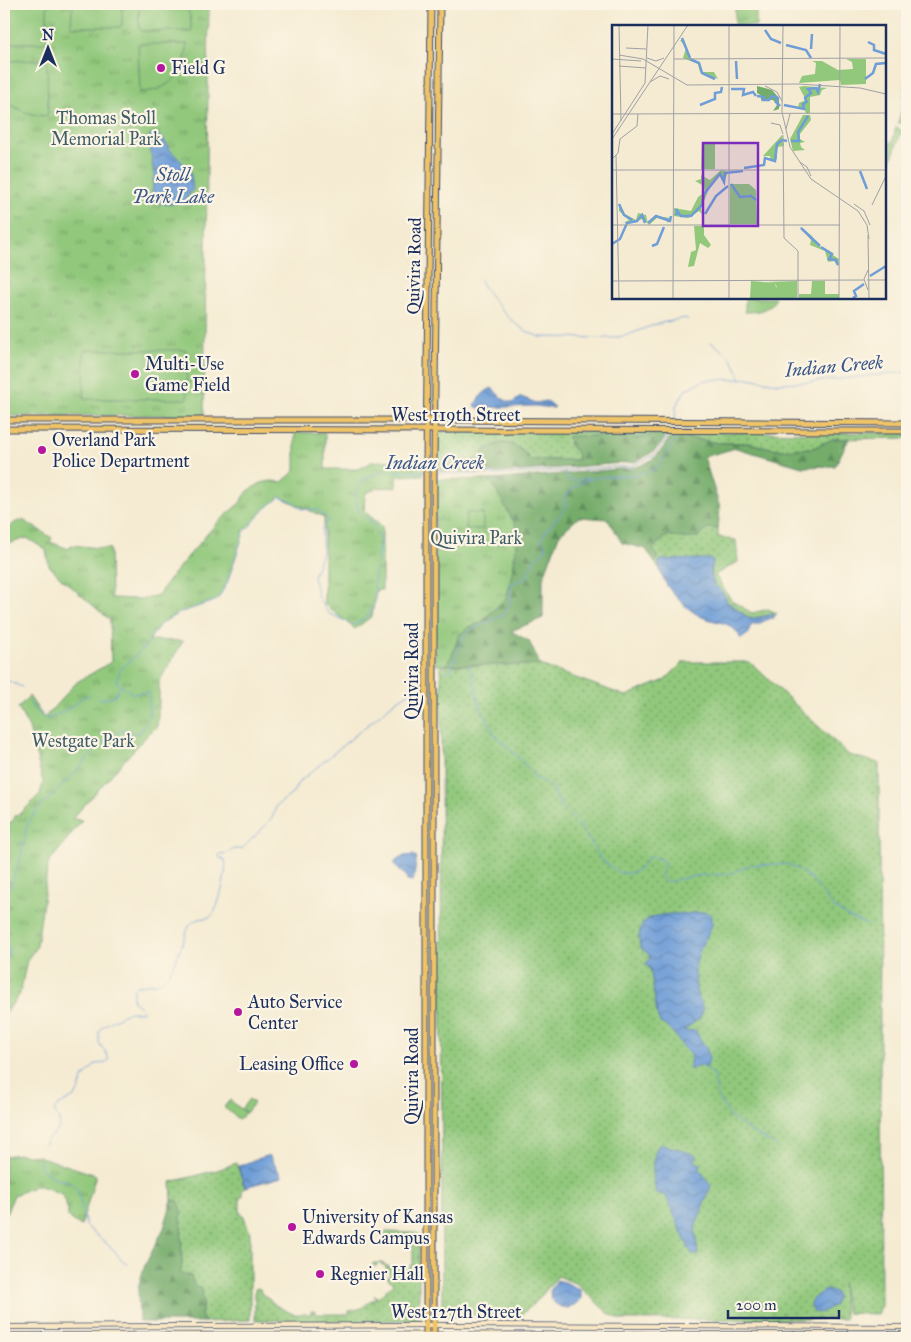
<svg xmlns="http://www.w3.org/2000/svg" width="911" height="1342" font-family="'IM FELL Great Primer',serif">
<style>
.grass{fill:url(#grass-dots);stroke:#567c6c}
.forest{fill:url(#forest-firs);stroke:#486e64}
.park{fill:url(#park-tufts);stroke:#567c6c}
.pitch{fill:#91c87b;stroke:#567c6c}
.water{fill:url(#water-waves);stroke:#44669a}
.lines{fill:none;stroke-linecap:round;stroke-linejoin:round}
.stream{stroke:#6e9dd7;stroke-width:1}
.secondary-casing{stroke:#3c4b6f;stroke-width:6}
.primary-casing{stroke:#3c4b6f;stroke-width:7}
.secondary{stroke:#f9e7c3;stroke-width:4.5}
.primary{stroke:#efc469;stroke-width:5}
.poi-dot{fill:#b5179e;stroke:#fcf5e5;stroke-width:2}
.labels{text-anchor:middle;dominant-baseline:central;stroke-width:4.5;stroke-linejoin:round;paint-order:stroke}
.poi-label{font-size:18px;fill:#1b2f5e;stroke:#fcf5e5;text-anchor:start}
.park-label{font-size:18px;fill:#3e5d67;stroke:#fcf5e5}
.street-label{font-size:18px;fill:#1b2f5e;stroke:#fcf5e5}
.water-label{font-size:19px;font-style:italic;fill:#385688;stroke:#fcf5e5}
.inset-river{fill:none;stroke:#6e9dd7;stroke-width:2.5}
.inset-road{fill:none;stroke:#9ea0a4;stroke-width:1}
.view{fill:#7b2cbf;fill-opacity:0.15;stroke:#7b2cbf;stroke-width:2.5}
.inset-edge{fill:none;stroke:#1b2f5e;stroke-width:2.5}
</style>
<defs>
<pattern id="grass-dots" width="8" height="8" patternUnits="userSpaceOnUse" patternTransform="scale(1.25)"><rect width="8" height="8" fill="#91c87b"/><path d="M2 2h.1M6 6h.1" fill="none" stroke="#76a368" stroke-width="1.8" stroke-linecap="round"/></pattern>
<pattern id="forest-firs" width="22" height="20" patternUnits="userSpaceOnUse" patternTransform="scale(1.25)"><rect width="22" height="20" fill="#74ac6b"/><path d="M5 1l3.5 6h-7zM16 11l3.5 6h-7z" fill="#5e8c5b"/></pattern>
<pattern id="park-tufts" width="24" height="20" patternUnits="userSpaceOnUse" patternTransform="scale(1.25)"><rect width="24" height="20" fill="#91c87b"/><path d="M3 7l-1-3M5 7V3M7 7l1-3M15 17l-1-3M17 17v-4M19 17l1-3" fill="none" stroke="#76a368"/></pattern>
<pattern id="water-waves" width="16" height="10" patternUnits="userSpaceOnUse" patternTransform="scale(1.25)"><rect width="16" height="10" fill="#6e9dd7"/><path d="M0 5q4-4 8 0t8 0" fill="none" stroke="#5a80b2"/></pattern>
</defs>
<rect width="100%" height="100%" fill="#fcf5e5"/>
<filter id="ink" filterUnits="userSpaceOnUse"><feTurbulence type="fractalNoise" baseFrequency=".02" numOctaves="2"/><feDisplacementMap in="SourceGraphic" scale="10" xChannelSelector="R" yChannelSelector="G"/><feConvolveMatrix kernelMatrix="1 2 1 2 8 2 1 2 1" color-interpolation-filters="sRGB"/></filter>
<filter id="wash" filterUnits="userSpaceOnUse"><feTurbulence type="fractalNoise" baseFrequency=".0096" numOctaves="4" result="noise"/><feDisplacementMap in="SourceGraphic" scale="20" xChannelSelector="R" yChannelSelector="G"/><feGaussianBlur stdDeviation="1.12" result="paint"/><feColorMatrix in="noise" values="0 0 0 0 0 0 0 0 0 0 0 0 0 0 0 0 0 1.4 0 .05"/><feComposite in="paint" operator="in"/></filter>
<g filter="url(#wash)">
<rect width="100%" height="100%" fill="#f5ebd2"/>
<g class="grass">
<path d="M903 4H907V107L904 121 901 123H898C910 84 907 44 903 4Z"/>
<path d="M442 431 652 432 655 434 577 452 579 460H530C524 450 517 447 506 443L483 456 479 460C465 459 454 466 439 468V460L436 458 437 435Z"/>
<polygon points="683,432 907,433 907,438 833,439 813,448 781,450 747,443 718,443 683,437"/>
<path d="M709 527 718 529V537L736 540 738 562 715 575 732 601 752 613 768 609 777 613 775 616 774 614 750 619 727 602 723 593 715 585 712 579 711 571 659 561V568L655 563 658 558 653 549C656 543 663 541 667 535 688 539 693 542 709 527Z"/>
<polygon points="683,662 750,662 849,755 879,763 881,1307 878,1314 847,1313 842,1284 845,1319 621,1320 609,1314 577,1284 558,1276 537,1301 522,1314 489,1317 479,1317 467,1313 451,1317 446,1316 442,1308 441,665 540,665 626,696 665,680"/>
<polygon points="236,1163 245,1187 242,1191 243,1196 240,1197 240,1214 243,1214 250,1233 250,1320 205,1322 201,1316 203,1304 202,1288 195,1286 180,1273 178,1201 172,1200 171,1182 217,1170"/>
<polygon points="386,1232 416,1233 419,1234 419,1320 329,1322 255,1320 255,1289 258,1288 261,1290 260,1292 277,1306 293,1314 311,1314 311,1311 316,1311 316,1314 349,1314 349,1311 362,1308 371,1300 374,1300 376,1298 374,1296 375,1295 378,1298 393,1284 387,1278 390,1275 385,1266 379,1263 375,1267 372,1264 374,1263 382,1263 393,1269 410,1269 410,1265 413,1264 413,1240 410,1240 410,1237 383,1237"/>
<polygon points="613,1336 617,1338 440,1338 447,1337"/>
<polygon points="632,1336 871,1336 875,1338 631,1338"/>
</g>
<g class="forest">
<path d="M655 434H667C659 449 650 455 635 462L497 473 439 471V468C454 466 465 459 479 460L483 456V452C500 437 518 442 530 460H578L577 452 570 446 568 436H633L635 439Z"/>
<path d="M672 434 683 435V437L718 443H747L781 450 813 448 833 439H849L835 466 802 467 736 448 704 457 720 508 718 529 709 528C693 542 688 539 667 535 663 541 656 543 653 549L658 558 655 563 646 549 622 543 608 519 579 517 559 535 543 579V618L511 631 529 641 540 665H446L452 655 459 635 469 627 481 622 507 597 515 556 516 526 490 480 633 468C656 461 660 453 672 434Z"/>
<polygon points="172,1200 178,1201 181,1207 182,1265 180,1273 191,1276 195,1286 202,1288 203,1304 201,1315 205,1322 139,1322 138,1289 141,1277 145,1265 164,1228"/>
</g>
<g class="park">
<polygon points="4,4 209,4 204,415 4,416"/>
<polygon points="735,7 756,8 756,26 735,26"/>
<polygon points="896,127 901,130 901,133 887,172 885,174 885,145 889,145 893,139"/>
<polygon points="295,432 325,433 325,469 359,469 372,462 379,461 423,460 423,475 397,476 397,487 376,488 365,494 364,511 382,526 382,590 376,590 372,616 355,629 324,604 324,517 280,497 266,508 244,532 227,583 217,600 179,613 160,624 149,640 183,641 159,682 159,705 157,726 139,744 72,819 82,820 48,864 37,946 27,960 20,994 4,1015 4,834 9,823 13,821 15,816 21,813 40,794 43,782 29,728 18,708 29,696 44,718 77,682 111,662 110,620 61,578 49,566 46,550 27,538 4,545 4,531 16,522 23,520 52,538 50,542 69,549 71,545 110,549 111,598 142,599 158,595 174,573 214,526 239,504 248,491 261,483 271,481 282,482 295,471"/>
<polygon points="435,479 490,480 516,526 515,556 507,597 481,622 469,627 459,635 452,655 446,665 435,665"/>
<polygon points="19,1154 38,1156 96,1175 81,1226 68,1217 68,1210 62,1194 38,1185 14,1195 4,1219 4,1156"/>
</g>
<g class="pitch">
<polygon points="6,4 47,4 47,41 45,43 4,43 4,6"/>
<polygon points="75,4 122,4 122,24 120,27 71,27 72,9"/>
<polygon points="139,4 186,4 190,16 192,31 141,31 139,29"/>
<path d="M141 44H187C187 71 168 93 140 92L138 46Z"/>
<path d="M45 60 47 63 48 113 46 116C29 115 16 110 4 98V61Z"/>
<path d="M745 298H776C769 311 759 312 745 312Z"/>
<polygon points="84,350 186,350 187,399 84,399"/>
<rect x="466" y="513" width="17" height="16"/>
<polygon points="249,1099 254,1103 246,1113 242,1109 245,1113 239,1120 224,1107 230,1100 241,1109"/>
</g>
<g class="water">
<polygon points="152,134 158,135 164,140 170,150 190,170 193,189 183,203 165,204 158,202 152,194 154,176 149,136"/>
<path d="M492 388 503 399 512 403 521 397 536 403 546 401 555 407 554 408 535 406 478 408 475 406C477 398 485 391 492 388Z"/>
<path d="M710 559 713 560 711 572 712 579 715 585 723 593 727 602 750 619 774 614V618C765 618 760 626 751 625L748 634 741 639C731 618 716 625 698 615 682 606 659 582 659 563L661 560Z"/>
<path d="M413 855 417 857C415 864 415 876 413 881L407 880 406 875 401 872 394 864V862L404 856Z"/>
<path d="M706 912 712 916V925L699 952 695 967 696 991 703 1009 700 1018 684 1030 686 1031 696 1030C700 1044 715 1052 706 1067 695 1064 699 1066 690 1070V1062L691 1057C689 1052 687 1052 684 1048 676 1038 673 1028 660 1023L657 1015 651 972 649 966 645 964 650 959C649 951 644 952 640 947 636 920 648 916 671 914 683 914 695 913 706 912Z"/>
<path d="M662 1144 696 1155 695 1162 701 1164 700 1170 711 1185 695 1228 698 1255H693L689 1249 666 1196 656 1193C653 1175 650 1163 658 1146Z"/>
<polygon points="269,1155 282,1177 245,1187 238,1166"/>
<path d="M557 1280 567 1283 581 1291V1298L578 1303 568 1308C557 1307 550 1302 550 1291Z"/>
<path d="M827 1290 835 1292 837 1296 834 1305 822 1312 816 1313C801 1304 817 1294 827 1290Z"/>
</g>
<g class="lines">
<g class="stream">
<path d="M479 280C494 302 514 330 541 337L612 338 628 335 656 324 685 318 688 320"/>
<path d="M711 342C729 355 733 358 741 379"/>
<polyline points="675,420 676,406 686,389 705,380 737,379 748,378 777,383 812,382 907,372"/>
<polyline points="565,471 567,478 573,481 589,478"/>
<polyline points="436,473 499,475 633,466 654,455 671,433"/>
<polyline points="469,665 473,677 479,703 493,732 522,761 534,777 552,787 561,807 577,822 602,860 619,873 632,873 642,867 648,857 661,859 665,863 660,876 667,882 694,876 729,874 750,865 789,864 812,879 833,907 850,918 868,925"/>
<path d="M446 672 451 670 462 638 472 629 503 615 510 604 511 584 526 578 535 558 545 551 546 545 541 541C543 531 559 517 566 508L564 499C587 465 622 483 652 470 660 467 663 459 667 453 671 445 675 440 675 431"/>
<polyline points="4,679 22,687"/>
<polyline points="98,696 101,699 113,697 120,687"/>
<path d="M30 702 34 709 46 719C54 717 65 711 72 706 80 701 78 698 89 695"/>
<polyline points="4,964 9,951 5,941 5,899 21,857 27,825 37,810 74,774 101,743 124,729 139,734 149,717 149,692 133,694 116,682 120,670 144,648 160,624 179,613 217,600 227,583 244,532 266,508 280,497 293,502 302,509 318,510 329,520 322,528 322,553 313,576 318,597 328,613 354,625 368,616 376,600 374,584 380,540 374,524 358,511 355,495 362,480 384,471 425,472"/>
<polyline points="704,1067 714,1075 718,1097 730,1117 752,1132 776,1146"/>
<path d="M44 1147C48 1130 70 1133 54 1111L58 1106 74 1097 79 1091 82 1079 96 1064 105 1063 109 1060 107 1054 99 1043V1032L103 1026 129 1012H142V1009L133 1001C130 976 150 989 163 980 173 972 184 939 189 926 191 924 192 922 195 921 200 917 209 920 213 914 219 907 228 868 225 860L220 858 219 854 224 855 234 849H242L267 824 273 816 276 806 292 794 298 783 396 701 415 689"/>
<polyline points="41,1160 39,1164 44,1171 56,1179 68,1181 78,1190 86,1226 114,1250 121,1260 128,1265"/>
</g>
</g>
</g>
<g filter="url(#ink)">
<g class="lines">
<g class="secondary-casing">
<g id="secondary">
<polyline points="4,1327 439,1325 907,1327"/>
<polyline points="4,1335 907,1334"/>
</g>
</g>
<g class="primary-casing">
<g id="primary">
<polyline points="4,420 441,420 907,423"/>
<polyline points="4,429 907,431"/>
<polyline points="426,1338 426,461 431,4"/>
<polyline points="434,1338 434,461 440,4"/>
</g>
</g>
<use href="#secondary" class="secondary"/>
<use href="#primary" class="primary"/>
</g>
</g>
<g class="poi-dot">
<circle cx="161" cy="68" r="5"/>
<circle cx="135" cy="374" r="5"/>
<circle cx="42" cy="450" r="5"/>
<circle cx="238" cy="1012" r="5"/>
<circle cx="354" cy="1064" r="5"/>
<circle cx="292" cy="1227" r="5"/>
<circle cx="320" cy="1274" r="5"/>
</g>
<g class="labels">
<g class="poi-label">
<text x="171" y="68">Field G</text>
<text x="145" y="364">Multi-Use<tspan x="145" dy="21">Game Field</tspan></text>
<text x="52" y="440">Overland Park<tspan x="52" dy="21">Police Department</tspan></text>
<text x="248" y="1002">Auto Service<tspan x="248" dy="21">Center</tspan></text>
<text x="344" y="1064" text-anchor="end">Leasing Office</text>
<text x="302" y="1217">University of Kansas<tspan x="302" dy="21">Edwards Campus</tspan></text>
<text x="330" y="1274">Regnier Hall</text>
</g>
<g class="park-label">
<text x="106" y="118">Thomas Stoll<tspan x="106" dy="21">Memorial Park</tspan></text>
<text x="476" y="538">Quivira Park</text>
<text x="83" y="741">Westgate Park</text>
</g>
<g class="street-label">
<text transform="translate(414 266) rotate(-89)">Quivira Road</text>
<text x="456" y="415">West 119th Street</text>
<text transform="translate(412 671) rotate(-90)">Quivira Road</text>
<text transform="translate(412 1076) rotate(-90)">Quivira Road</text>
<text x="456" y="1312">West 127th Street</text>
</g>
<g class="water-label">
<text x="173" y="174">Stoll<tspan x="173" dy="22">Park Lake</tspan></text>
<text transform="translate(834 366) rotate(-5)">Indian Creek</text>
<text x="435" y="462">Indian Creek</text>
</g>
</g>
<g transform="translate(612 25)">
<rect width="274" height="274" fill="#f5ebd2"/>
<path d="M234 34H254V59L229 60 228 55 187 58 190 51 203 49 204 38 200 36H210L226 45 241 44 240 37ZM118 159H137L144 165 145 199H118ZM82 201H92V210L99 220 96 223 88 218 82 241 76 242 79 227 84 225ZM139 256 163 258 164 262 179 264 183 273H138Z" fill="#91c87b"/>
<path d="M145 61 160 65 167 73V84L161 86 165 80 161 75H149V71H145L146 70 150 71 145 68Z" fill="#74ac6b"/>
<path d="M68 15H72L79 35 87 37 91 47H102L106 54 88 47 86 39 71 33 74 23ZM187 62 192 61 215 63 210 65 208 70 198 72V88L194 89 193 85 186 83 187 78 194 75ZM191 90H198L199 95 188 109V114L193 117 188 118 189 122 193 125 181 126 178 114ZM170 110 172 121 165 122V134L159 136 158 131H151ZM90 117H103V144H89ZM89 145V150L98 155 109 145 116 147 112 157 108 149 100 157 89 183 90 189 87 186 76 193 62 191V183L79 186 86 172 93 167 92 161 83 156 89 154ZM7 179 13 189 24 195 26 188 34 190 36 199 44 191 59 193 58 196 55 198V195L45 193 37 200 31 194 11 198 17 195 7 186ZM187 201 200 211 204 219 227 234 226 241 222 236 216 237 213 226 198 220 199 215Z" fill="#91c87b"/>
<path d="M185 256V273L179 272 178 265 177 273H164L166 264 163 258 153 257ZM200 256H213V269H227V273H187V269H199Z" fill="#91c87b"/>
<path class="inset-river" d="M153 5 159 14 169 18M70 13 78 33M256 17 262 20V25L274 29M174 20 194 25 199 33M199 24 200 9M78 34 87 38 90 48 103 54M124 36 125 54M253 54 261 48 264 39 274 38M119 64H132L131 70 141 67 144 71M145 71 152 72 151 75H157L160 71 166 73 164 77 168 81M195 78 193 73 199 68 196 64 204 63 206 67 208 59M88 80 103 74V68L109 67 110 62M172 80 192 84 191 79 194 78M179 116H187L186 107 196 91M132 143 152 140 153 133 163 136 165 119 170 115 175 116M248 146 255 164M119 159 128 172 139 171 144 175M7 179 12 190 20 195M63 189H66L64 184 69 191H79L90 180 92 169 108 149 112 157 113 148 131 146M93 189 104 171 116 161M36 198 44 191 58 196 59 191M189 203 208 221M0 219 8 214 15 198 25 196 30 190 33 198M40 221 45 219 52 202M209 222 220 229 217 234 224 235 226 240M258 251 274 241M241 273 244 271 242 266 252 259"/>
<path class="inset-road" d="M7 0 9 96M171 0 170 87 178 122 199 154 246 186 255 200 257 214M14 23 34 24M7 30 31 34 75 60 186 59 248 63 274 69M35 33 44 36 52 33M0 34 29 36M62 34 274 33M7 41 34 43M38 57 48 51 57 54M153 61 165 67 170 76M0 89 274 88M159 98 168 100 171 109M174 104 178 89M0 109 33 58 36 0M171 110 172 213 186 226V273M0 114 76 0M4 130 7 273M0 134 6 128 8 114 25 101 26 89M188 137 195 142 199 151M0 145H274M242 179 252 186 258 200M260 180 274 151M0 200H228M256 210 257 273M256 245 252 254 256 265M255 255H274M0 256 252 255M61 273 62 0M117 273V0M227 273 228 0"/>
<path class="view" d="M91 118H146V201H91Z"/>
<rect width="274" height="274" class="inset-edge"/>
</g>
<rect width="911" height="1342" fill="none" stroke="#fcf5e5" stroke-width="20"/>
<g transform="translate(48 48)" stroke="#fcf5e5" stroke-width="4" paint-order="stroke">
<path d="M0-4L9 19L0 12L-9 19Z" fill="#1b2f5e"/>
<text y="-8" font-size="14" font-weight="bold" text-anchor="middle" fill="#1b2f5e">N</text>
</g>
<path d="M728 1310v8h111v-8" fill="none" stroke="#1b2f5e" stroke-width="2.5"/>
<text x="736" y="1310" font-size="15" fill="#1b2f5e" stroke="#fcf5e5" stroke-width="4" paint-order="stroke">200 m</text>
</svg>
